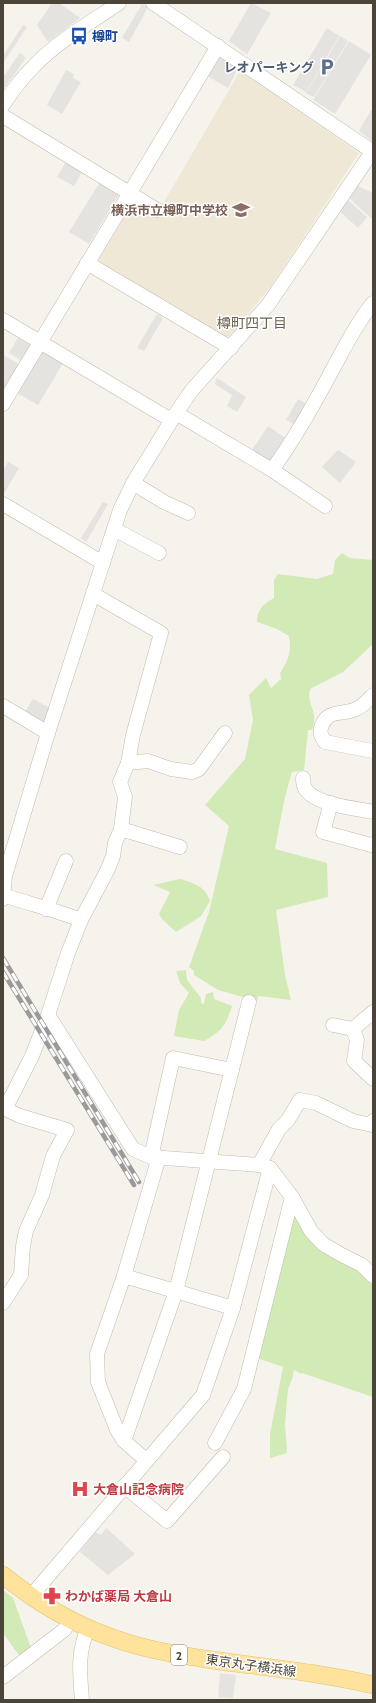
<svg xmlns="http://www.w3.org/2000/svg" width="376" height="1703" font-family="Cabin,'Noto Sans JP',sans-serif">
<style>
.education{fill:#efe8d6}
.green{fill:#d2eab5}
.parking{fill:#e5e3e0}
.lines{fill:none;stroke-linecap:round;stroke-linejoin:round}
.minor-casing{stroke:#c2bbae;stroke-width:15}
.major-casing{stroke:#e6c16a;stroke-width:18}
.minor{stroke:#fff;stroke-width:14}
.major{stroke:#ffe39c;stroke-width:17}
.rail-casing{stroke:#9a9a9a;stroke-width:4.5}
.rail{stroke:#fff;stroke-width:3;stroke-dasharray:9;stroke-linecap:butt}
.labels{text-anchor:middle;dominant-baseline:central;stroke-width:3;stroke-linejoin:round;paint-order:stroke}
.shield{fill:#fff;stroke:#817c74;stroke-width:1}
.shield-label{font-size:12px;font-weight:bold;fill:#4b4439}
.transit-label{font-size:13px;font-weight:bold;fill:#164399;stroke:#fff;text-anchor:start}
.service-label{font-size:13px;font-weight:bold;fill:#4e5e75;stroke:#fff;text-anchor:end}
.education-label{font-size:13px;font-weight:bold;fill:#785e54;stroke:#fff;text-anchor:end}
.health-label{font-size:13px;font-weight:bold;fill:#be3a42;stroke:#fff;text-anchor:start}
.street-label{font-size:13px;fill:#4b4439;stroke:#fff}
.neighbourhood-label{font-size:14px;fill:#6e6250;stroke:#fff}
</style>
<rect width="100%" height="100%" fill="#f6f3ec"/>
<polygon class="education" points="240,71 359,153 272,285 230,336 224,337 99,262 99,259 132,204 134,203 156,216"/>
<g class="green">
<path d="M342 553 350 558 373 560V644L343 672 310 689C306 706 319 709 312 730H308L304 770 292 772C284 797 280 823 275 849L327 863 328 897 276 910 285 975 291 1000 258 996 257 1001 218 990 194 975V971L189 967 209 912 229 826 205 805 245 759 253 720 249 695 266 678 271 688 281 679 280 673C288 661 292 651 289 636L277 629 257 622C257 610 263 604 274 598V580L278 574 317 579 333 574 335 560Z"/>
<path d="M180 879C194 883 205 886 210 901L201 916 176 932 162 919 159 914 170 892 153 885Z"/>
<path d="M186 970 187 980 201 998V1003L204 1004 206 994 213 992 214 999 232 1006C226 1025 221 1032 204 1041L174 1036 179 1010 189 993 180 983 176 971Z"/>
<polygon points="293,1207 373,1285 373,1397 302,1373 301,1374 294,1370 292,1379 288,1389 285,1424 287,1453 270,1458 270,1434 283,1367 257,1358"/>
<polygon points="3,1590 13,1598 32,1651 21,1658 3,1633"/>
</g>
<g class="parking">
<polygon points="52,3 59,3 80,18 48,42 37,25"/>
<polygon points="251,3 271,13 247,54 229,41"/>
<polygon points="142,4 148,7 129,42 122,38"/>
<polygon points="23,25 27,27 3,63 3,56"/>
<polygon points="327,28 339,36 306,92 293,85"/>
<polygon points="340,36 348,41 314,97 306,93"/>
<polygon points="349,41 371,55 335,114 313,100"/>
<polygon points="20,53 26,58 3,90 3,77"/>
<polygon points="218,56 238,68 228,88 207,76"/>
<polygon points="66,70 74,74 73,78 81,82 62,114 47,105"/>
<polygon points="371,110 373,111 373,142 359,131"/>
<polygon points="65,163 82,172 74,186 57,177"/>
<polygon points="100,182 119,194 89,244 69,232"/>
<polygon points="356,185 373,193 373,220 348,197"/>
<polygon points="347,199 367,217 358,228 339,211"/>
<polygon points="157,314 163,318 144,351 137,348"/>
<polygon points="18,338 31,346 22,361 9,353"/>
<polygon points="41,351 63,363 38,405 17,393"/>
<polygon points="3,355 19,364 3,390"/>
<polygon points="217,378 246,397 237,412 227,406 232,395 215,384"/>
<polygon points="298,399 307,404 294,424 286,420"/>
<polygon points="268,426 287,439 269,463 252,450"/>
<polygon points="338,450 356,462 340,483 322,467"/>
<polygon points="8,462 19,468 5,492 3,493 3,470"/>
<polygon points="103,502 108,504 86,542 81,538"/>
<polygon points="33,699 50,708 45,723 25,712"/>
<polygon points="106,1528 135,1554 108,1575 80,1552 95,1532 101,1535"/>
<polygon points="220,1673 236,1675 233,1698 218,1697"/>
</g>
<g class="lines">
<g class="minor-casing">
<g id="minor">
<polyline points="153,3 373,152"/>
<path d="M3 105C12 91 22 78 34 66 58 41 90 23 119 3"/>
<polyline points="3,116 157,210"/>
<polyline points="87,263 231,348"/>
<polyline points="3,320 171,420"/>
<polyline points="3,404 218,46"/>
<polyline points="176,413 272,470 325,506"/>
<path d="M272 470C293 441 312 408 329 376 343 351 355 325 373 303"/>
<polyline points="133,483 164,502 188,513"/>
<polyline points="3,504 103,563"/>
<polyline points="114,529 159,553"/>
<path d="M373 695C368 700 363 706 356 709 344 715 328 709 322 725 319 732 321 736 325 742L373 751"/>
<polyline points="3,706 48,733"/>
<polyline points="128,763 148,761 171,769 192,772 199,769 225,733"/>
<path d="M303 778C303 782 304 787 306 790 317 805 355 808 373 812"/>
<polyline points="331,803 323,832 371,845 373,844"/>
<polyline points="121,829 180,847"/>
<path d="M3 895C30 904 55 910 81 920"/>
<polyline points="3,899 5,876 48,733 120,510 133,483 176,413 192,390 268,305 372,152"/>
<polyline points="46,909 66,861"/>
<polyline points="48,1015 133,1149 151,1157 259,1165 270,1168 292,1197 311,1231 323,1244 340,1254 362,1265 373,1276"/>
<polyline points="333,1025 353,1029"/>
<polyline points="353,1029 357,1040 354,1061 373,1079"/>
<polyline points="353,1029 373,1012"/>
<polyline points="3,1108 20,1116 67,1130 53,1156 42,1195 26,1231 23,1246 21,1275 3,1303"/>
<polyline points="5,1109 32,1056 48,1015 68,953 81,920 108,869 113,856 115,843 121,829 125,797 120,782 128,763 133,735 161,633 93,594"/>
<polyline points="151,1157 173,1058 232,1070"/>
<polyline points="259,1165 279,1129 288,1120 300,1100 316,1103 353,1121 372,1125 373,1121"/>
<polyline points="124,1276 159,1157"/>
<polyline points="124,1441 176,1291 249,1002"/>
<polyline points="215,1443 244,1389 292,1197"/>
<polyline points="146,1460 124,1441 117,1430 98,1382 97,1354 124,1276 233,1308"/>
<polyline points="124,1486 167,1521 223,1457"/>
<polyline points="31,1596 203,1395 233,1308 270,1168"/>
<polyline points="3,1677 64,1630 71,1620"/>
<path d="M82 1700C80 1673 77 1654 88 1628"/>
</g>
</g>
<g class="major-casing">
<path id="major" d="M3 1575C36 1602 73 1624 113 1638 143 1649 174 1654 205 1659 261 1667 318 1672 373 1685"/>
</g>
<use href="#minor" class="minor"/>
<use href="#major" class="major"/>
<g class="rail-casing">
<g id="rail">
<polyline points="3,958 139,1182"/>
<polyline points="3,972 134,1185"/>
</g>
</g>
<use href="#rail" class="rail"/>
</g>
<defs>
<g id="bus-bare" transform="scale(1.38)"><path d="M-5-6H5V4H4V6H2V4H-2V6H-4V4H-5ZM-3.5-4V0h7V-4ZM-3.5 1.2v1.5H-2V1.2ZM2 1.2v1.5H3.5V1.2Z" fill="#1a4fb4" stroke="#fff" stroke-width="2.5" paint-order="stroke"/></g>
<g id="parking-bare" transform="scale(1.38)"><path d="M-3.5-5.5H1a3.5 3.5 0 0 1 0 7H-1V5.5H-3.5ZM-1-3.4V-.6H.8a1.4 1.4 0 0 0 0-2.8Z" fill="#5c6f8a" stroke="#fff" stroke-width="2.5" paint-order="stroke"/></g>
<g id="school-bare" transform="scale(1.38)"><path d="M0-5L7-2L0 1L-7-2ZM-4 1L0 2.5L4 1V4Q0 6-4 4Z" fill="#8d6e63" stroke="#fff" stroke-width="2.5" paint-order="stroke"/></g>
<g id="hospital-bare" transform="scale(1.38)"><path d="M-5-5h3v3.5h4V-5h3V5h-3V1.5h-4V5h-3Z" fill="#e0444e" stroke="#fff" stroke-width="2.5" paint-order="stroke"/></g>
<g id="pharmacy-bare" transform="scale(1.38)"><path d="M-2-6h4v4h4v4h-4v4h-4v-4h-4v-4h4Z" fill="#e0444e" stroke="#fff" stroke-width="2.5" paint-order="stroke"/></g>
</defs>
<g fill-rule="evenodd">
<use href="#bus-bare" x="79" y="36"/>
<use href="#parking-bare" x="327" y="67"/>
<use href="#school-bare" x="241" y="210"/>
<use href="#hospital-bare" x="80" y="1489"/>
<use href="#pharmacy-bare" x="52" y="1596"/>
</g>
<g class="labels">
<rect class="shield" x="171" y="1645" width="16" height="20" rx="3"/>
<g class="shield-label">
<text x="179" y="1655">2</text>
</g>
<g class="transit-label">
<text x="92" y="36">樽町</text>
</g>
<g class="service-label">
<text x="314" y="67">レオパーキング</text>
</g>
<g class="education-label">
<text x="228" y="210">横浜市立樽町中学校</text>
</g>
<g class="health-label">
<text x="93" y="1489">大倉山記念病院</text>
<text x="65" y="1596">わかば薬局 大倉山</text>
</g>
<g class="street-label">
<text transform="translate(251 1665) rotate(8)">東京丸子横浜線</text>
</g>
<g class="neighbourhood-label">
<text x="252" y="323">樽町四丁目</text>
</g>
</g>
<rect width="376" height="1703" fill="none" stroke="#4b4439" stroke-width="8"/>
</svg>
